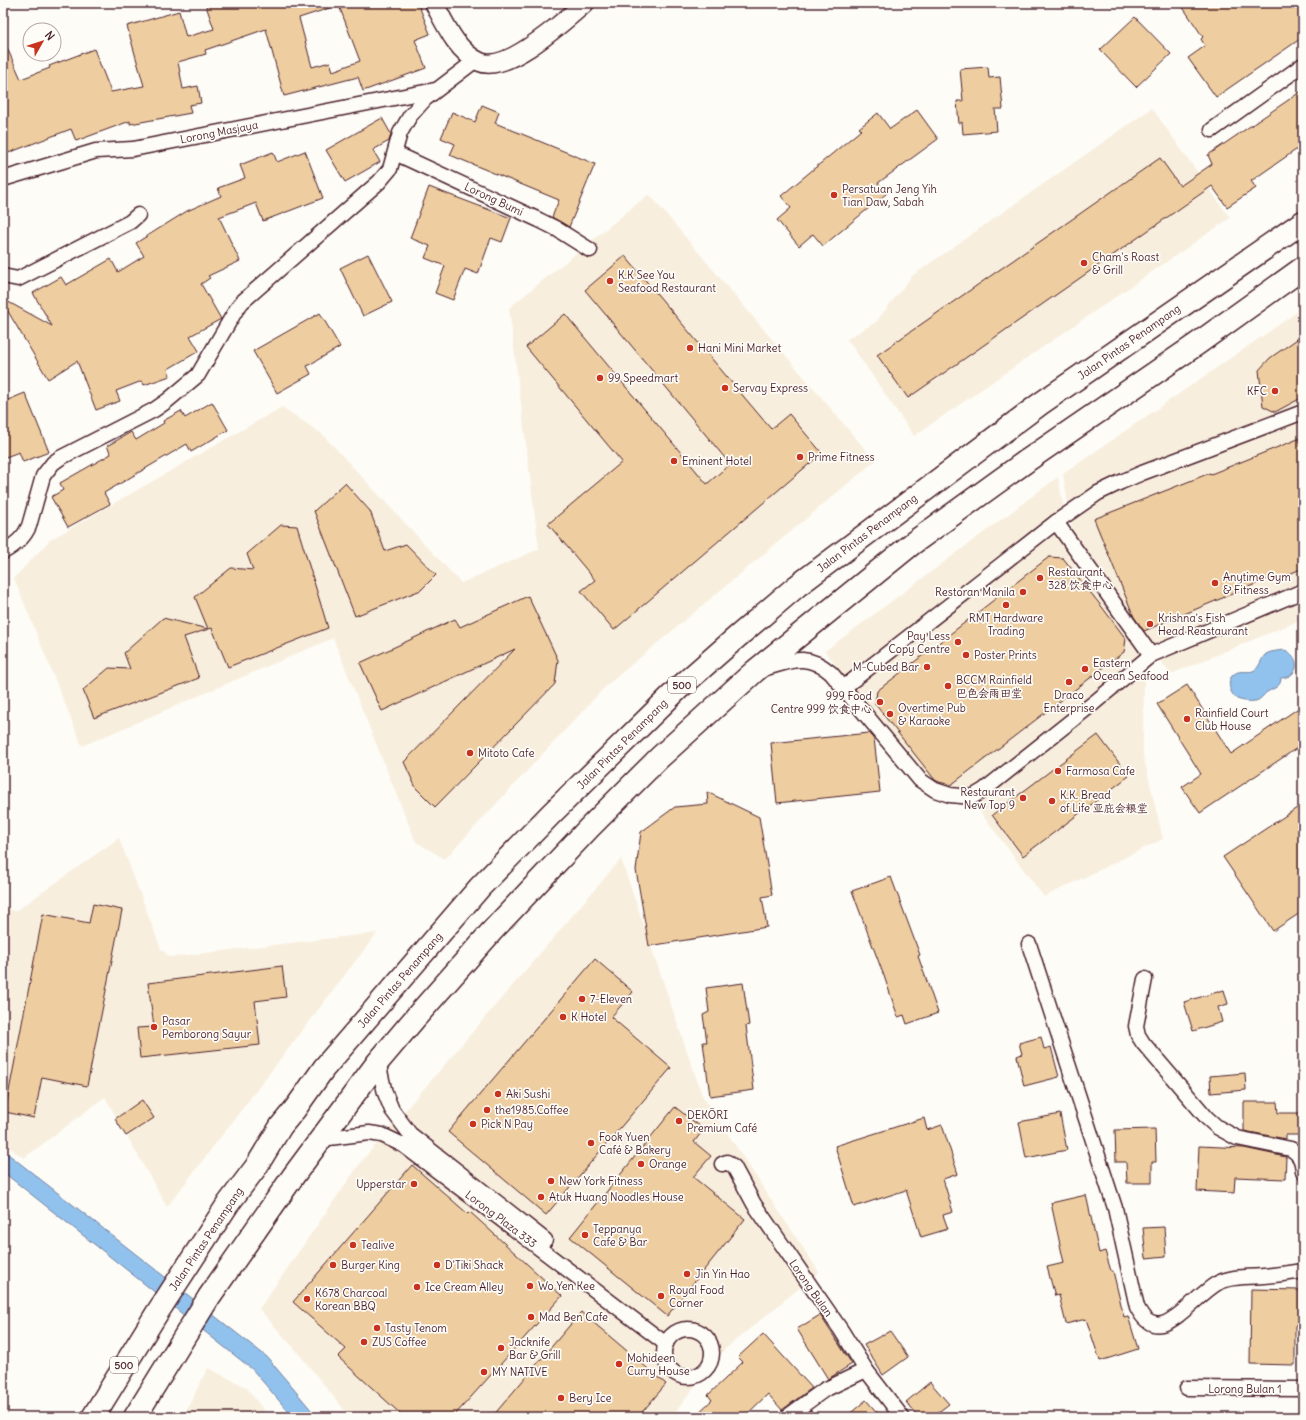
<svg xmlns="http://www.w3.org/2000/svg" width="1306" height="1420" font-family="Delius,'LXGW WenKai TC',sans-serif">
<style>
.built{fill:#f8eedd}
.water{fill:#91c2ed;stroke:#75819f}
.building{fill:#eecea0;stroke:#4a1f2b}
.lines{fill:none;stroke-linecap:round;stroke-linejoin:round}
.minor-casing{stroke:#4a1f2b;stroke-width:17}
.tertiary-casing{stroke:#4a1f2b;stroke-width:21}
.primary-casing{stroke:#4a1f2b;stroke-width:25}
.minor{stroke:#fdfcf7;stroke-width:14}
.tertiary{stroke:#fdfcf7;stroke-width:18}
.primary{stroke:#fdfcf7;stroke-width:22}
.poi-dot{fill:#c8321e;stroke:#fdfcf7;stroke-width:1.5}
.labels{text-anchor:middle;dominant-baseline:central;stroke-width:3.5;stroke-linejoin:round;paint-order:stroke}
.shield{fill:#fdfcf7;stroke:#806168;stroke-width:1}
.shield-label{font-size:10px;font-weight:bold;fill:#4a1f2b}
.street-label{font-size:11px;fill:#4a1f2b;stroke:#fdfcf7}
.poi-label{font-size:11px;fill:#4a1f2b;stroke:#fdfcf7;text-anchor:start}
</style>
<rect width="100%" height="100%" fill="#fdfcf7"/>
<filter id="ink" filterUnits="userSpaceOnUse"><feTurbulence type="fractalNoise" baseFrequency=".025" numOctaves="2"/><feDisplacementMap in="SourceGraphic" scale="8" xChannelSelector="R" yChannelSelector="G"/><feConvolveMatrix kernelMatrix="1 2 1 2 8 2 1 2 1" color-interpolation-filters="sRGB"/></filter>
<g filter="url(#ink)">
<g class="built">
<polygon points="1152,108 1230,218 914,436 847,339 876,322 912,276"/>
<polygon points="649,194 875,461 606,686 445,859 416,842 333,638 82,746 14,578 50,540 282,407 322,434 461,583 539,549 509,308"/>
<polygon points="1303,308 1303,619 1171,674 1078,561 1063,474"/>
<polygon points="1058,477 1075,567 1150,656 1144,671 1143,754 1163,839 1044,897 970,798 934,795 825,651"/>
<polygon points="119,838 161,949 170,957 377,933 167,1207 105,1097 24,1158 3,1143 3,897 10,910 16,911"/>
<polygon points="621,859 702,1095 819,1272 725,1349 671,1417 350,1417 294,1348 259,1309 361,1162"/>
<polygon points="208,1368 246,1387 269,1417 183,1417"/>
</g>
<g class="water">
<path d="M1284 650C1293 652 1301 665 1293 673 1290 677 1286 677 1281 678 1281 687 1274 688 1267 692 1263 695 1261 700 1255 701 1250 702 1242 701 1237 699 1230 694 1226 681 1233 675 1239 669 1247 673 1253 671 1261 667 1260 659 1266 654 1271 651 1278 651 1284 650Z"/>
<polygon points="3,1150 267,1357 317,1417 293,1417 252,1369 3,1172"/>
</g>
<g class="building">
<polygon points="205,3 335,3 336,6 299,18 312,67 330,62 333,71 360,61 338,3 418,3 430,34 415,40 426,68 363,91 358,77 284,96 266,29 205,50 206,54 178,62 183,89 198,86 201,103 189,105 191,113 130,124 130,121 76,141 71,129 3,155 3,39 21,79 50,68 49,66 94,49 111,92 144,86 127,26 179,11 186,37 214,29"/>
<polygon points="1180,3 1303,3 1303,37 1216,97 1188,58 1205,46 1201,39 1203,37"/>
<polygon points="1135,17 1171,54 1136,87 1100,50"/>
<polygon points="988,67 989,78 1000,77 1003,109 995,109 997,131 963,134 962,122 959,124 957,101 963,101 960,69"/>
<polygon points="1303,90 1303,145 1251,181 1256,188 1227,207 1212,186 908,398 877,355 1160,158 1180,186 1212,164 1208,155"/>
<polygon points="482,105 499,112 495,123 595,164 569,227 552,217 559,200 450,155 455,144 441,138 452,112 475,122"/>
<polygon points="917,110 938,139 878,183 887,193 823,246 813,234 799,246 777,220 791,208 781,196 861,130 859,128 878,113 890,129"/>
<polygon points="382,118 391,134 389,141 373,150 380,162 345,182 326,150"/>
<polygon points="305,151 323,198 263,221 256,203 219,217 240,261 208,276 210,278 201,284 221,319 190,336 199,351 168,369 170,376 144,385 142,381 116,391 120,401 96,410 77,361 48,379 3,303 3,299 52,326 33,293 61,277 66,285 111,259 118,272 144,256 136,243 187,211 221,196 218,188 245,178 240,165 273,152 277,162"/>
<polygon points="429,187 511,218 502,242 491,238 478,274 465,269 453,300 435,293 445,266 425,258 430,246 410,238"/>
<polygon points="368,254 392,302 363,316 340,268"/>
<polygon points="625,256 771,429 789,414 822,453 614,630 581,591 595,580 548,524 622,462 526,347 565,314 707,484 730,464 585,290"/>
<polygon points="320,313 340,347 307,366 311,374 277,393 253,351"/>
<polygon points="1303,335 1303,397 1275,412 1263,406 1259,370 1270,358"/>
<polygon points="25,393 49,452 23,462 19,452 3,458 3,402"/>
<polygon points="212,402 228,430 191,452 187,444 104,493 110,504 68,527 51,497 63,490 60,483 111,454 107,446 131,432 136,440 164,423 163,421 181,411 185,418"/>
<polygon points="1303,437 1303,568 1271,582 1270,578 1144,631 1134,617 1094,519 1210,473 1211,474"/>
<polygon points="345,483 370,511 385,551 406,544 436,575 421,590 355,616 314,511"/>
<polygon points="281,525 297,526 328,628 228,667 212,628 184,637 199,678 94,718 83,690 109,668 130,669 124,653 163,618 208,629 195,597 231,568 253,570 247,554"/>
<polygon points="1049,557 1063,558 1102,607 1126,639 1124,652 951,785 939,782 935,780 875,704 877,691"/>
<polygon points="528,596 558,660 555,684 435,807 416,788 404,762 515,649 382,711 360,663 455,619 460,627"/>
<polygon points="1187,685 1231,754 1303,705 1303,744 1200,813 1182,787 1201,774 1157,704"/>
<polygon points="869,733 874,738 880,792 777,803 771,743"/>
<polygon points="1098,735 1129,776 1023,856 992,815"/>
<polygon points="707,792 759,817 772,895 762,897 767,927 649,946 636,870 641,832 675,807 708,804"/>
<polygon points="1303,804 1303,911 1273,931 1223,857"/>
<polygon points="891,877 920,955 918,956 938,1013 907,1024 904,1015 898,1017 884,976 852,891"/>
<polygon points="93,904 122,910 87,1086 42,1077 34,1118 5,1112 43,914 89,923"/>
<polygon points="595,959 633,992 611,1017 671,1068 546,1215 448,1132"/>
<polygon points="282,966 286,997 255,1001 260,1045 140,1058 137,1028 154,1027 148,983"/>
<polygon points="743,983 749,1025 746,1026 754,1090 710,1096 703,1042 707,1042 703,1015 709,1012 706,988"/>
<polygon points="1224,990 1228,1004 1218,1007 1222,1022 1193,1031 1184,1002"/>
<polygon points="1041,1037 1044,1049 1051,1047 1059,1077 1024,1086 1017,1056 1022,1054 1019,1043"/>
<polygon points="1245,1073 1246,1090 1211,1093 1210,1076"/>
<polygon points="142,1100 154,1118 126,1136 115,1119"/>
<polygon points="1244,1102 1277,1102 1278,1113 1302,1113 1302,1135 1286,1135 1286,1139 1244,1131"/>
<polygon points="675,1107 701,1127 701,1133 694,1142 711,1156 693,1177 745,1219 667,1316 570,1237"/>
<polygon points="1060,1114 1067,1150 1026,1158 1019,1122"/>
<polygon points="924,1118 927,1130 942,1125 958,1174 943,1179 953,1212 943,1215 948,1229 921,1237 906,1190 854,1207 835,1146"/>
<polygon points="1155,1129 1156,1162 1152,1162 1152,1183 1127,1183 1126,1162 1116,1162 1115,1130"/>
<polygon points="1199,1146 1244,1148 1286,1157 1285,1179 1235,1177 1234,1193 1197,1191"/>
<polygon points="412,1165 468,1214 470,1212 562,1296 453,1417 404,1417 338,1357 346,1349 293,1302"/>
<polygon points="1086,1195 1099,1253 1105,1251 1111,1271 1113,1271 1124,1317 1128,1316 1138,1349 1100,1361 1086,1319 1066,1324 1059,1295 1055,1296 1047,1267 1064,1263 1051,1203"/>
<polygon points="1164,1227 1166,1256 1146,1258 1143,1228"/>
<polygon points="1251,1289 1300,1290 1300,1319 1295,1326 1295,1365 1250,1364"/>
<polygon points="581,1312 666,1384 638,1417 492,1417"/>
<polygon points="820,1315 852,1364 828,1379 797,1329"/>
<polygon points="890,1331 908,1357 883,1375 864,1345"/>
<polygon points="763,1334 812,1388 782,1410 768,1394 744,1417 694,1417 712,1400 708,1395 743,1362 738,1357"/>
<polygon points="930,1382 949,1404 932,1417 918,1417 906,1402"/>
<polygon points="866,1400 881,1417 846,1417"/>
<polygon points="811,1410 815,1417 801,1417"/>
</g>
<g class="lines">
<g class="minor-casing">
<g id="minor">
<polyline points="1212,130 1303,65"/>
<polyline points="395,153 539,220 555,228 590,250"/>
<polyline points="3,179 96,151 133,149 435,90"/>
<polyline points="3,276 18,279 130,222 138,215"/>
<polyline points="1056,522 1151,655"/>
<path d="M3 552C14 546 24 538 29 526L43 476 53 463 60 458 154 410 167 401 198 375 236 310 242 302 379 182 390 169 400 133 410 116 425 99 476 60"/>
<path d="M763 669C792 661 806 652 831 673L920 780 935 790 950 795 972 797 984 790 1095 702 1151 655 1303 591"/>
<polyline points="843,688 1056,522 1098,493 1121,482 1142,473 1303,412"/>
<path d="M1029 944 1115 1208 1137 1307C1142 1317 1149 1327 1162 1324 1177 1321 1201 1293 1216 1284 1230 1276 1248 1277 1264 1276 1277 1275 1290 1273 1303 1271"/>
<path d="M1145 979 1136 1026 1138 1035 1143 1043 1207 1118 1217 1127 1237 1138 1291 1149C1300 1155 1302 1160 1303 1171"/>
<polyline points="378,1062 385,1093 392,1110 410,1134 545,1240"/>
<polyline points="321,1139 369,1133 382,1135 403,1145 666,1344"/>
<polyline points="722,1164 727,1162 734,1167 754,1204 841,1330 866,1370 902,1417"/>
<circle cx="688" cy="1353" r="24"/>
<polyline points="1187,1388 1303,1389"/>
<polyline points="787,1417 824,1390 866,1370"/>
</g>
</g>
<g class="tertiary-casing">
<path id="tertiary" d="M434 3C445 24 457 52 480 62 507 74 565 20 585 3"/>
</g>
<g class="primary-casing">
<g id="primary">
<polyline points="93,1417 157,1313 228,1204 256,1167 281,1126 295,1109 324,1068 480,887 551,814 679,688 737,637 797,586 1040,404 1303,222"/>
<polyline points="135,1417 209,1297 294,1175 378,1062 416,1017 492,931 590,827 659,758 755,671 913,543 1028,460 1197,344 1303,268"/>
</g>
</g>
<use href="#minor" class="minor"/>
<use href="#tertiary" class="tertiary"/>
<use href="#primary" class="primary"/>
</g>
</g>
<g class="poi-dot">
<circle cx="834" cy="195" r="4"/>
<circle cx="1084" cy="263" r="4"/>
<circle cx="610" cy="281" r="4"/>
<circle cx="690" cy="348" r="4"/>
<circle cx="600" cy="378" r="4"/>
<circle cx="725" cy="388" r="4"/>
<circle cx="1275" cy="391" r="4"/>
<circle cx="800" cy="457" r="4"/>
<circle cx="674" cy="461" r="4"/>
<circle cx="1040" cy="578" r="4"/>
<circle cx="1215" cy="583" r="4"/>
<circle cx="1023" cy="592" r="4"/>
<circle cx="1006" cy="605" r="4"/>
<circle cx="1150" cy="624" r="4"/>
<circle cx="958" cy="642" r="4"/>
<circle cx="966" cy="655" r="4"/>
<circle cx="927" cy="667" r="4"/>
<circle cx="1085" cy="669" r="4"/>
<circle cx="1069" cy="682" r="4"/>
<circle cx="948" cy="686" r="4"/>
<circle cx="880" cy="702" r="4"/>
<circle cx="890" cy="714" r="4"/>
<circle cx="1187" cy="719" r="4"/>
<circle cx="470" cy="753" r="4"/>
<circle cx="1058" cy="771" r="4"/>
<circle cx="1023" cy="798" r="4"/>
<circle cx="1052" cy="801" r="4"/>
<circle cx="582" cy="999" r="4"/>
<circle cx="563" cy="1017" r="4"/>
<circle cx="154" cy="1027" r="4"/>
<circle cx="498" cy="1094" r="4"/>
<circle cx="487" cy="1110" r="4"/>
<circle cx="679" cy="1121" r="4"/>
<circle cx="473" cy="1124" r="4"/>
<circle cx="591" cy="1143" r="4"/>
<circle cx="641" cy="1164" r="4"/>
<circle cx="551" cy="1181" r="4"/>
<circle cx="414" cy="1184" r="4"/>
<circle cx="541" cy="1197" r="4"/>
<circle cx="585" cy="1235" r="4"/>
<circle cx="353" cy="1245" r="4"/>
<circle cx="333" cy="1265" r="4"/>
<circle cx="437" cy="1265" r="4"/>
<circle cx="687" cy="1274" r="4"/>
<circle cx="530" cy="1286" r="4"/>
<circle cx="417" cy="1287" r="4"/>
<circle cx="661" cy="1296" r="4"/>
<circle cx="307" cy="1299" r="4"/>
<circle cx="531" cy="1317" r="4"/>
<circle cx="377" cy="1328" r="4"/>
<circle cx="364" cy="1342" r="4"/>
<circle cx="501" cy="1348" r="4"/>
<circle cx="619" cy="1364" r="4"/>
<circle cx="484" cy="1372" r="4"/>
<circle cx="561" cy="1398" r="4"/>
</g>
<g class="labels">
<g class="shield">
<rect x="668" y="677" width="28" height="16" rx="3"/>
<rect x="110" y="1357" width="28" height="16" rx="3"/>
</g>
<g class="shield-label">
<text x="682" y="685">500</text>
<text x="124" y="1365">500</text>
</g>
<g class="street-label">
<text transform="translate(219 132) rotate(-11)">Lorong Masjaya</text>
<text transform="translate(494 199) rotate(25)">Lorong Bumi</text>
<text transform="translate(1129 342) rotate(-35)">Jalan Pintas Penampang</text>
<text transform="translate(867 533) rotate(-37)">Jalan Pintas Penampang</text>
<text transform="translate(622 744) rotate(-45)">Jalan Pintas Penampang</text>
<text transform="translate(400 980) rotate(-49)">Jalan Pintas Penampang</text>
<text transform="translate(501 1219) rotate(37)">Lorong Plaza 333</text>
<text transform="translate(206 1239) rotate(-56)">Jalan Pintas Penampang</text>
<text transform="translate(811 1288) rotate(55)">Lorong Bulan</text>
<text x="1245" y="1389">Lorong Bulan 1</text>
</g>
<g class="poi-label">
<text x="842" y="189">Persatuan Jeng Yih<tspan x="842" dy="13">Tian Daw, Sabah</tspan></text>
<text x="1092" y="257">Cham's Roast<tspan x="1092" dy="13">&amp; Grill</tspan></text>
<text x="618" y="275">K.K See You<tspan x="618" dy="13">Seafood Restaurant</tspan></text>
<text x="698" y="348">Hani Mini Market</text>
<text x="608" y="378">99 Speedmart</text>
<text x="733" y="388">Servay Express</text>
<text x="1267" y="391" text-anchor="end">KFC</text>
<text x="808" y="457">Prime Fitness</text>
<text x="682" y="461">Eminent Hotel</text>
<text x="1048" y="572">Restaurant<tspan x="1048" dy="13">328 饮食中心</tspan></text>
<text x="1223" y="577">Anytime Gym<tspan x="1223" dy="13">&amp; Fitness</tspan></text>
<text x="1015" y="592" text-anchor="end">Restoran Manila</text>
<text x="1006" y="618" text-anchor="middle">RMT Hardware<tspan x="1006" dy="13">Trading</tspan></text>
<text x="1158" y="618">Krishna's Fish<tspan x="1158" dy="13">Head Reastaurant</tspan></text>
<text x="950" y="636" text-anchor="end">Pay Less<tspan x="950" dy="13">Copy Centre</tspan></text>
<text x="974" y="655">Poster Prints</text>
<text x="1093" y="663">Eastern<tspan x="1093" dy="13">Ocean Seafood</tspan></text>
<text x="919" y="667" text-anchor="end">M-Cubed Bar</text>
<text x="956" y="680">BCCM Rainfield<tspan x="956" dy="13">巴色会雨田堂</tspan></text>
<text x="1069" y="695" text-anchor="middle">Draco<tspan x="1069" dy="13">Enterprise</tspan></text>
<text x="872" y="696" text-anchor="end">999 Food<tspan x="872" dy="13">Centre 999 饮食中心</tspan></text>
<text x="898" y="708">Overtime Pub<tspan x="898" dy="13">&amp; Karaoke</tspan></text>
<text x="1195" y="713">Rainfield Court<tspan x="1195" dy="13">Club House</tspan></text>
<text x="478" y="753">Mitoto Cafe</text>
<text x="1066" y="771">Farmosa Cafe</text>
<text x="1015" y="792" text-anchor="end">Restaurant<tspan x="1015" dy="13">New Top 9</tspan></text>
<text x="1060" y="795">K.K. Bread<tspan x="1060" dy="13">of Life 亚庇会粮堂</tspan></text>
<text x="590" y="999">7-Eleven</text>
<text x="571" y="1017">K Hotel</text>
<text x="162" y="1021">Pasar<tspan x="162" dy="13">Pemborong Sayur</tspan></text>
<text x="506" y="1094">Aki Sushi</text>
<text x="495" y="1110">the1985.Coffee</text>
<text x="687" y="1115">DEKÕRI<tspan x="687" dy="13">Premium Café</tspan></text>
<text x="481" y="1124">Pick N Pay</text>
<text x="599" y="1137">Fook Yuen<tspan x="599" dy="13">Café &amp; Bakery</tspan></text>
<text x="649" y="1164">Orange</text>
<text x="559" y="1181">New York Fitness</text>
<text x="406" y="1184" text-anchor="end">Upperstar</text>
<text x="549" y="1197">Atuk Huang Noodles House</text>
<text x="593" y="1229">Teppanya<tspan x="593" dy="13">Cafe &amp; Bar</tspan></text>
<text x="361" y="1245">Tealive</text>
<text x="341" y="1265">Burger King</text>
<text x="445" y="1265">D'Tiki Shack</text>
<text x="695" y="1274">Jin Yin Hao</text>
<text x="538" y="1286">Wo Yen Kee</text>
<text x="425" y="1287">Ice Cream Alley</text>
<text x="669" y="1290">Royal Food<tspan x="669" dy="13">Corner</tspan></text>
<text x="315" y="1293">K678 Charcoal<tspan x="315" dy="13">Korean BBQ</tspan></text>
<text x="539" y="1317">Mad Ben Cafe</text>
<text x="385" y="1328">Tasty Tenom</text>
<text x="372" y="1342">ZUS Coffee</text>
<text x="509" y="1342">Jacknife<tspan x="509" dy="13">Bar &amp; Grill</tspan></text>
<text x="627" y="1358">Mohideen<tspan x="627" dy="13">Curry House</tspan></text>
<text x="492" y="1372">MY NATIVE</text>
<text x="569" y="1398">Bery Ice</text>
</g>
</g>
<rect width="1306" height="1420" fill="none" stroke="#fdfcf7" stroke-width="16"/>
<rect x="8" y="8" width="1290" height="1404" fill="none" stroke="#4a1f2b" stroke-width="1.5" filter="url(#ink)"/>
<g transform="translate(42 42) rotate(51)"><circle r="19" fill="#fdfcf7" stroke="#b5a4a5"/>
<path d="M0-3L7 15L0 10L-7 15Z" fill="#c8321e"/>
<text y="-6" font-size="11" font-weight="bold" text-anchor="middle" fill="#4a1f2b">N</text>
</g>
</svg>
